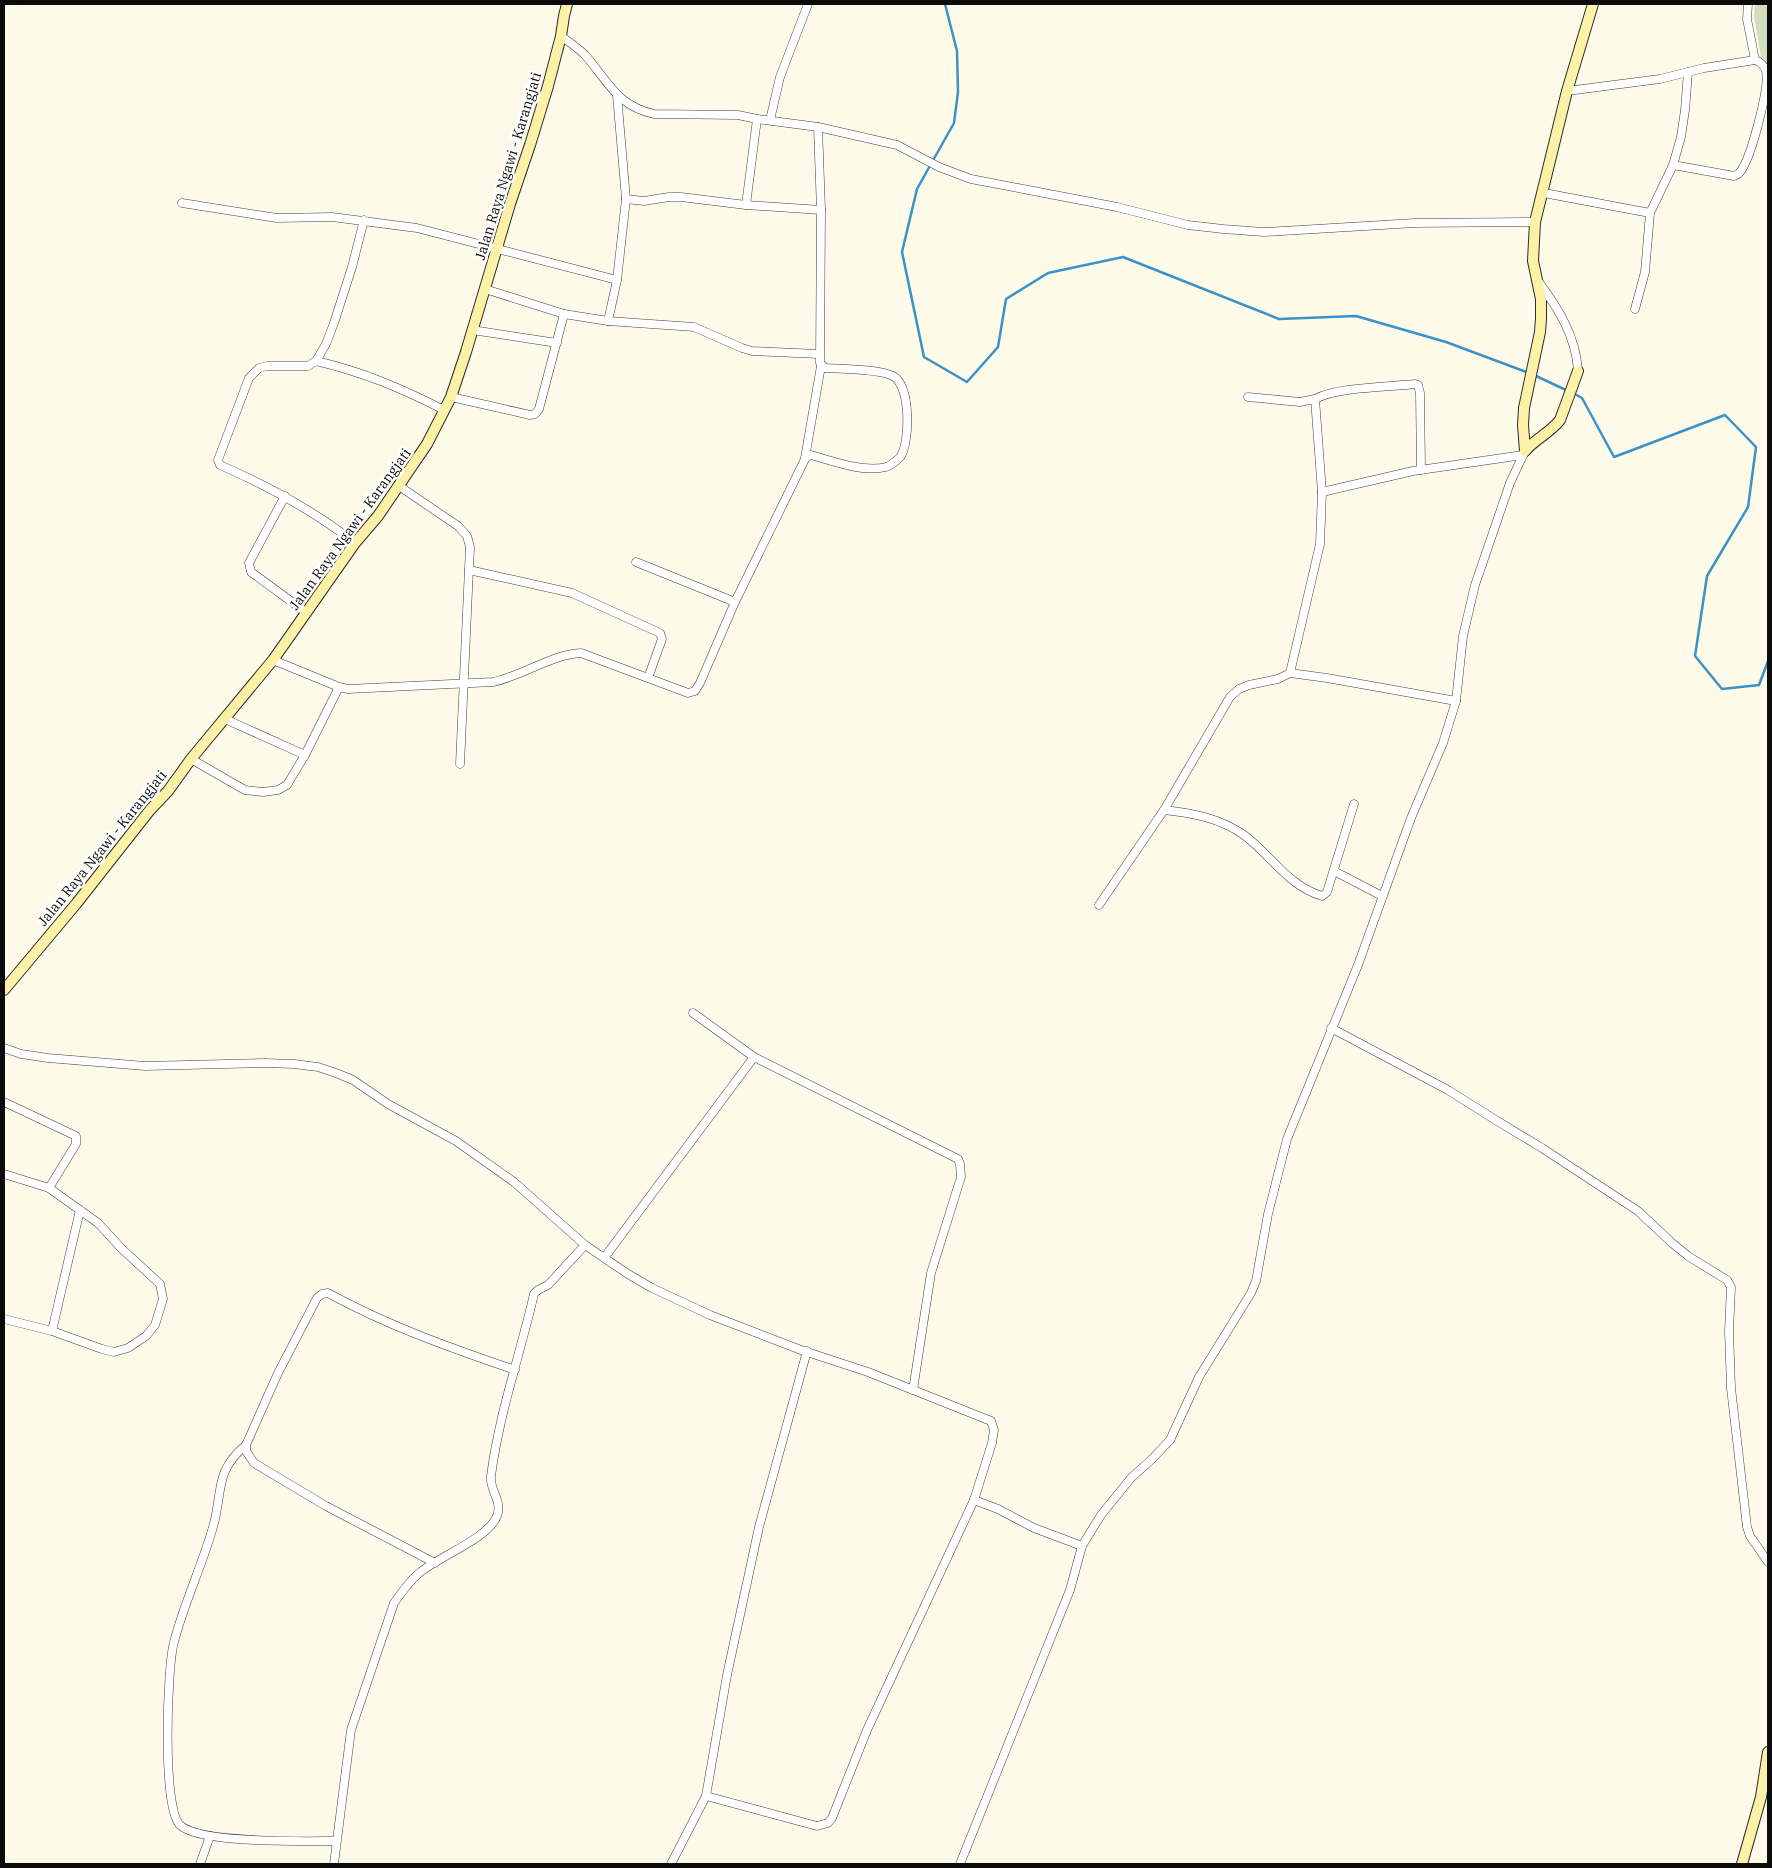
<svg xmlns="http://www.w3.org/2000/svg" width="1772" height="1868" font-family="'IBM Plex Serif',serif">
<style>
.cemetery{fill:#d4debd}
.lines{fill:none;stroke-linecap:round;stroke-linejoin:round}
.stream{stroke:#3a93c8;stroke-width:2.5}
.street-casing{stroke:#3e3e3e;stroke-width:9}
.secondary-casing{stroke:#2d2d2d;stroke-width:12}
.street{stroke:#fff;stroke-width:8}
.secondary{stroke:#fcf1a6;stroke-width:10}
.labels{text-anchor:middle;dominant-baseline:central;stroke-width:5;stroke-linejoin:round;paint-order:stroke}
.street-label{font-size:14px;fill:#0b0b0b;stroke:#fff}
</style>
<rect width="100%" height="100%" fill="#fefae9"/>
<polygon class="cemetery" points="1755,4 1768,4 1768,62 1761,57 1754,17"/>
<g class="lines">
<g class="stream">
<polyline points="945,4 957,51 958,92 954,123 917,189 902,252 924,357 967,382 998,347 1006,299 1048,273 1123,257 1279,319 1356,316 1446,342 1529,373"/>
<polyline points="1534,375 1568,391"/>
<polyline points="1573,393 1582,398 1614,457 1725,415 1756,447 1748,507 1707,576 1695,656 1722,689 1759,685 1768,661"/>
</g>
<g class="street-casing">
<g id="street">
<path d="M561 36C569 42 578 48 585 55 608 81 617 106 654 114L738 115 757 119 818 127 897 145 939 167 971 179 1117 207 1188 225 1223 229 1264 232 1415 223 1535 222"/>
<polyline points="1567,91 1660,79 1704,68 1755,60"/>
<polyline points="770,120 780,77 808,4"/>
<path d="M1673 165 1734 176C1737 175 1738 175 1740 172 1751 159 1770 86 1766 71 1764 65 1761 62 1755 60L1747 19 1748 4"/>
<polyline points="1544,193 1650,213"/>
<polyline points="626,199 644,201 669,197 681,197 746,205 821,210"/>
<polyline points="182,203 277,218 332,217 417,228 617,280"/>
<polyline points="746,205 757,119"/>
<path d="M1538 281C1558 308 1576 336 1578 371"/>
<polyline points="485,289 564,314 608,321 694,327 742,348 752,351 819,354"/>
<polyline points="1635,309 1645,272 1650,213 1673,165 1681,137 1685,110 1688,72"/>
<polyline points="608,321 617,280 626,199 617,95"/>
<polyline points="472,330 557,343"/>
<path d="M316 361C363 372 401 388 444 410"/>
<polyline points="451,397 530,415 535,414 539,409 564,314"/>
<polyline points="1248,397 1300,402 1315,399"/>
<polyline points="805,458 821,366"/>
<polyline points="399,486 458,526 467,536 470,547 460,764"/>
<polyline points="1322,492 1413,471 1523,455"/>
<polyline points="285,496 249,563 251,572 307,613"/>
<path d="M355 543C313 510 268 486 220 465L218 460 249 378 259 368 267 366H308L316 361 326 344 334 323 352 267 364 220"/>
<polyline points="636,562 735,602"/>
<polyline points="469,570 572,593 660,633 662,639 648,678"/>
<path d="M273 660 339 687 348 689 493 682C522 676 553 654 581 653L688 693 695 691 700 683 735 602 806 457 811 455C832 461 864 473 886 467 890 466 899 459 901 456 910 440 911 386 893 376 880 369 842 369 825 368L820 363 821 210 818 127"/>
<path d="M1290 673 1320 544 1322 492 1315 399C1337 387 1389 387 1415 384L1418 385 1420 393 1421 470"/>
<polyline points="225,719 305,755"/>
<polyline points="191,759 245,790 263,792 278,790 287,785 305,755 339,687"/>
<path d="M1164 810C1192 813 1220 818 1244 835 1270 854 1288 886 1322 896L1327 892 1354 804"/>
<polyline points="1334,871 1382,896"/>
<polyline points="1099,905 1164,810 1230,697 1239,689 1249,685 1278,679 1290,673 1327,678 1456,701"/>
<polyline points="693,1013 754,1057"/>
<polyline points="1331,1028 1448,1090 1494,1119 1542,1148 1638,1211 1672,1243 1688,1256 1727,1280 1731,1287 1729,1331 1731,1388 1747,1527 1750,1536 1768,1562"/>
<polyline points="4,1048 21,1054 48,1058 145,1066 265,1063 294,1064 318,1067 336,1073 353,1080 388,1104 456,1141 514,1182 585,1245 628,1274 652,1288 710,1315 801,1350 868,1372 991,1421 994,1430 992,1443 974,1500 867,1730 832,1818 828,1823 817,1826 706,1796"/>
<polyline points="4,1102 76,1136 76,1144 49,1188"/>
<polyline points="4,1174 49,1188 98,1223 122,1249 160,1284 163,1299 155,1325 146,1336 128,1348 114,1352 102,1349 52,1331 4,1319"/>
<polyline points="604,1258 754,1057 958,1159 960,1164 961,1177 931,1273 913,1390"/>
<polyline points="52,1331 80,1210"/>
<path d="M246 1445C214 1471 223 1493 213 1527 202 1566 184 1603 174 1642 167 1667 162 1808 180 1825 199 1844 307 1841 336 1841"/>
<polyline points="974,1500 998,1509 1034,1528 1082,1546"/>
<path d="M435 1563 326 1506 254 1463 246 1451V1445L278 1373 317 1298 322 1294 328 1293C388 1326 451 1348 515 1370"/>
<polyline points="200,1864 210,1836"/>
<path d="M334 1864 351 1730 394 1603C401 1593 409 1582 418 1574 437 1557 488 1539 497 1516 503 1501 489 1490 491 1476 499 1414 520 1355 534 1294L538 1290 548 1285 585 1245"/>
<polyline points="671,1864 706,1796 727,1675 759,1527 807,1351"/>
<polyline points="960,1864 1070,1590 1082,1546 1101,1515 1131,1478 1152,1459 1170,1440 1199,1377 1251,1293 1256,1281 1268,1214 1287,1139 1358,965 1411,818 1443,743 1456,701 1463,636 1475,585 1510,483 1525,451"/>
</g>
</g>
<g class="secondary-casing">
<g id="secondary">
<polyline points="1525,451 1523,425 1524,408 1540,332 1541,319 1541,299 1533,261 1535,222 1567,91 1593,4"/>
<path d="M1525 451C1535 439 1550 433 1560 420L1578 371"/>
<polyline points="4,990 76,904 150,810 168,791 191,759 273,660 355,543 378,516 427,444 451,397 466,352 510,204 530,145 548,86 561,36 564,16 567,4"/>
<polyline points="1742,1864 1761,1797 1768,1752"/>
</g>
</g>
<use href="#street" class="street"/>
<use href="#secondary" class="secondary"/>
</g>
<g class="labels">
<g class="street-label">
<text transform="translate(508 166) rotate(-73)">Jalan Raya Ngawi - Karangjati</text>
<text transform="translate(350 529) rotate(-54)">Jalan Raya Ngawi - Karangjati</text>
<text transform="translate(102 848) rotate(-51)">Jalan Raya Ngawi - Karangjati</text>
</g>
</g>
<rect width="1772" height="1868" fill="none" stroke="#0b0b0b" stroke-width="10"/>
</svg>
